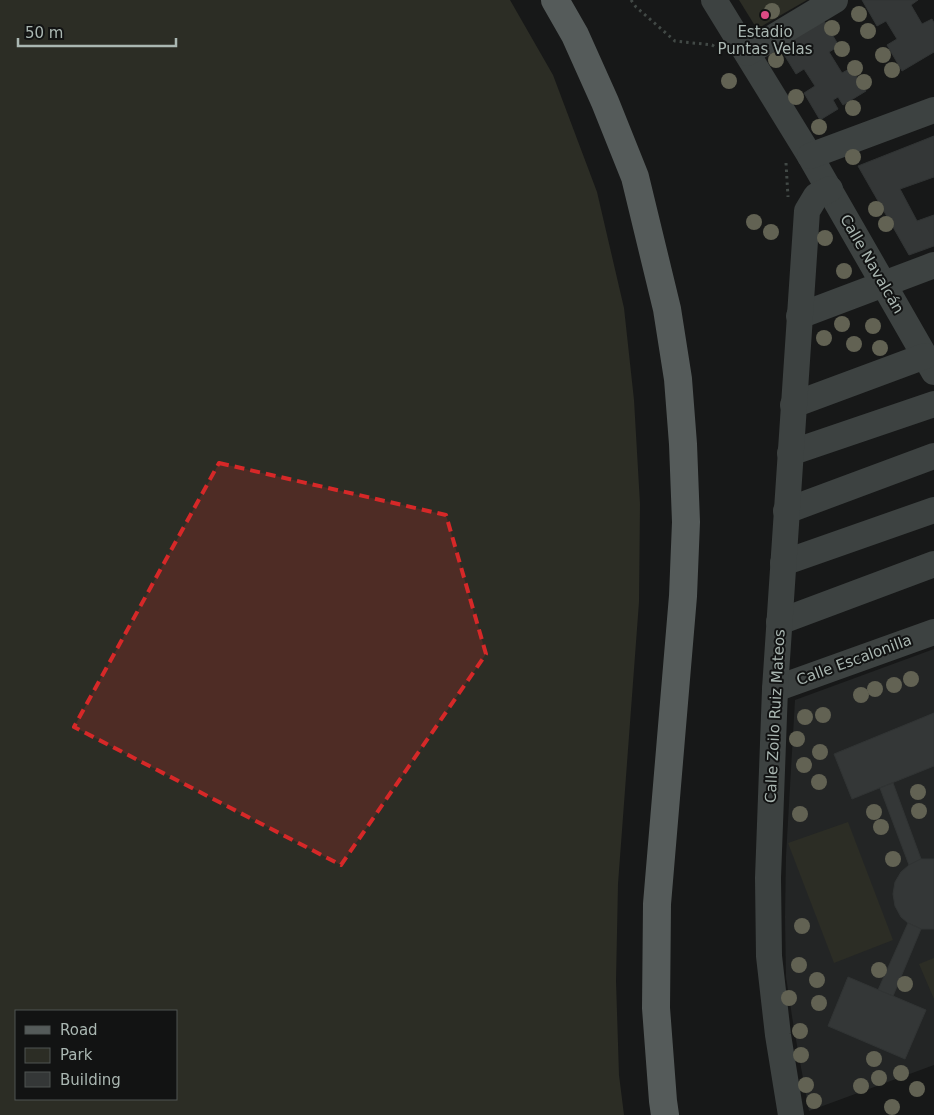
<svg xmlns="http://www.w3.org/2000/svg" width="934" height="1115" font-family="'DejaVu Sans',sans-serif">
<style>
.built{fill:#232525}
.green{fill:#2c2d25;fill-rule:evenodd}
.building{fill:#343737;stroke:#313434}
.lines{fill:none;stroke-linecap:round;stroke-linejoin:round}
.path{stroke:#424946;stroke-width:3;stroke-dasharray:2.5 4;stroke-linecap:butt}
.minor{stroke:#3d4241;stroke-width:26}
.major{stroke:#555b5a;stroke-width:28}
.tree{fill:#626253}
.marked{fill:#d62828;fill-opacity:0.2;stroke:#d62828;stroke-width:4;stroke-dasharray:10 6;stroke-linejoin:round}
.poi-dot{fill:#dc4b84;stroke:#121313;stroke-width:2}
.labels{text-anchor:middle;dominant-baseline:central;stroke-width:4;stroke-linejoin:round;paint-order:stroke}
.poi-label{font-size:15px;fill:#aab7b2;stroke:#121313}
.street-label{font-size:15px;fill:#aab7b2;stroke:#121313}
</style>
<rect width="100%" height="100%" fill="#171818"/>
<polygon class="built" points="934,649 934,1065 809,1111 794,1029 786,977 785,917 786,856 795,700"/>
<g class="green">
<path d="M0 0H510L553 75 597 192 624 308 634 400 640 504 639 602 618 884 616 981 619 1075 624 1115H0ZM16 1011H176V1099H16Z"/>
<polygon points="739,0 807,0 757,29"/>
<polygon points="848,822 893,940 834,963 788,843"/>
<polygon points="934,958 934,999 919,964"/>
</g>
<g class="building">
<polygon points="862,0 918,0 911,5 922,24 932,19 934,23 934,52 902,71 887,45 897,39 886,21 877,26"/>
<polygon points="824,21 839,46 829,52 842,73 851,68 866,91 843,105 838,97 833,100 838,109 820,120 804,93 815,86 804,69 796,74 780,48"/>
<polygon points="934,136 934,177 900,189 917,221 934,215 934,246 909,255 858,166"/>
<polygon points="934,713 934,766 852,799 834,754"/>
<polygon points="893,783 921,859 909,865 880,788"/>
<polygon points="921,859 934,859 934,929 921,929 908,923 901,917 895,906 893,894 895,882 901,872 909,865"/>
<polygon points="908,923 921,929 893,996 878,990"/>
<polygon points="848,977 926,1010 905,1059 828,1026"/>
</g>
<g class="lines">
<g class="path">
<polyline points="631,0 636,7 675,41 712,45 715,47"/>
<polyline points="786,163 788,197"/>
</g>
<g class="minor">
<polyline points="714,0 810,156 934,372"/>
<polyline points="747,53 835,0"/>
<polyline points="810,156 934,110"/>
<polyline points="799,316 934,265"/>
<polyline points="793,405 925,356"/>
<polyline points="790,453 934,404"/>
<polyline points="786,511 934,456"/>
<polyline points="783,563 934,510"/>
<polyline points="779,622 934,564"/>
<polyline points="775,689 934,632"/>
<polyline points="791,1115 778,1035 769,956 768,878 775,689 807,211 816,196 830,189"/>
</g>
<polyline class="major" points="555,0 575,35 605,102 635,177 667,309 678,379 683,444 686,522 683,596 657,904 656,1008 663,1101 665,1115"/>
</g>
<g class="tree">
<circle cx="772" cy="11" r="8"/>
<circle cx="859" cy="14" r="8"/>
<circle cx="832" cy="28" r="8"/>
<circle cx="868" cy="31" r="8"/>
<circle cx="842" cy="49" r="8"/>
<circle cx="883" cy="55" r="8"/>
<circle cx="776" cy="60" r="8"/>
<circle cx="855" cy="68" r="8"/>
<circle cx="892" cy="70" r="8"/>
<circle cx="729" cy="81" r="8"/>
<circle cx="864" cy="82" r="8"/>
<circle cx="796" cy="97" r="8"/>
<circle cx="853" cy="108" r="8"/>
<circle cx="819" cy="127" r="8"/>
<circle cx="853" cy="157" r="8"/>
<circle cx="876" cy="209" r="8"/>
<circle cx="754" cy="222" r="8"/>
<circle cx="886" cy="224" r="8"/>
<circle cx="771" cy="232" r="8"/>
<circle cx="825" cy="238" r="8"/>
<circle cx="844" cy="271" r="8"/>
<circle cx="842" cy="324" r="8"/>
<circle cx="873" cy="326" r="8"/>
<circle cx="824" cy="338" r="8"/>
<circle cx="854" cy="344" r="8"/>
<circle cx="880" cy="348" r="8"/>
<circle cx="911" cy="679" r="8"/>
<circle cx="894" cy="685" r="8"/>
<circle cx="875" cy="689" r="8"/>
<circle cx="861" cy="695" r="8"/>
<circle cx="823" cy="715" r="8"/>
<circle cx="805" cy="717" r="8"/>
<circle cx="797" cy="739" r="8"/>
<circle cx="820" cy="752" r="8"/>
<circle cx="804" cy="765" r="8"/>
<circle cx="819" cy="782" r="8"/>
<circle cx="918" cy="792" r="8"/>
<circle cx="919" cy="811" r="8"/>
<circle cx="874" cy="812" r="8"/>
<circle cx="800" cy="814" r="8"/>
<circle cx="881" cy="827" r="8"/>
<circle cx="893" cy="859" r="8"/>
<circle cx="802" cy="926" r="8"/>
<circle cx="799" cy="965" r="8"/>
<circle cx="879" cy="970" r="8"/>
<circle cx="817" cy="980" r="8"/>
<circle cx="905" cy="984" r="8"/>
<circle cx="789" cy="998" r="8"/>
<circle cx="819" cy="1003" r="8"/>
<circle cx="800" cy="1031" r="8"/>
<circle cx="801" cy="1055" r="8"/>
<circle cx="874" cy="1059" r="8"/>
<circle cx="901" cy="1073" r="8"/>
<circle cx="879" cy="1078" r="8"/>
<circle cx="806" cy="1085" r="8"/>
<circle cx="861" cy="1086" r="8"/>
<circle cx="917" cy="1089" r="8"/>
<circle cx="814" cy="1101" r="8"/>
<circle cx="892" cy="1107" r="8"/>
</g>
<path class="marked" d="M219 463 446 515 486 654 341 865 74 727Z"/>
<circle class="poi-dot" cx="765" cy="15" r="5"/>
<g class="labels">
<g class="poi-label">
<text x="765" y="32">Estadio<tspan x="765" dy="17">Puntas Velas</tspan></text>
</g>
<g class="street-label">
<text transform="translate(872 264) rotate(60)">Calle Navalcán</text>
<text transform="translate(854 660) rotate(-20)">Calle Escalonilla</text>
<text transform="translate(775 716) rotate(-87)">Calle Zoilo Ruiz Mateos</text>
</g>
</g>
<rect x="15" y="1010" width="162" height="90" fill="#121313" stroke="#4f5553"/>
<rect x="25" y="1026" width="25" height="8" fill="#555b5a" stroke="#4f5553"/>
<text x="60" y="1035" font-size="15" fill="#aab7b2">Road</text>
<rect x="25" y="1048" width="25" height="15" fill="#2c2d25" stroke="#4f5553"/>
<text x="60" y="1060" font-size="15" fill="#aab7b2">Park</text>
<rect x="25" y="1072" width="25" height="15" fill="#343737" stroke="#4f5553"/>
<text x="60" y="1085" font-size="15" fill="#aab7b2">Building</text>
<path d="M18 38v8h158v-8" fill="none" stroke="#aab7b2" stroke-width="2.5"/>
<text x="25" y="38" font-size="15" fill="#aab7b2" stroke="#121313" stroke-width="4" paint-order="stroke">50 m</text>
</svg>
